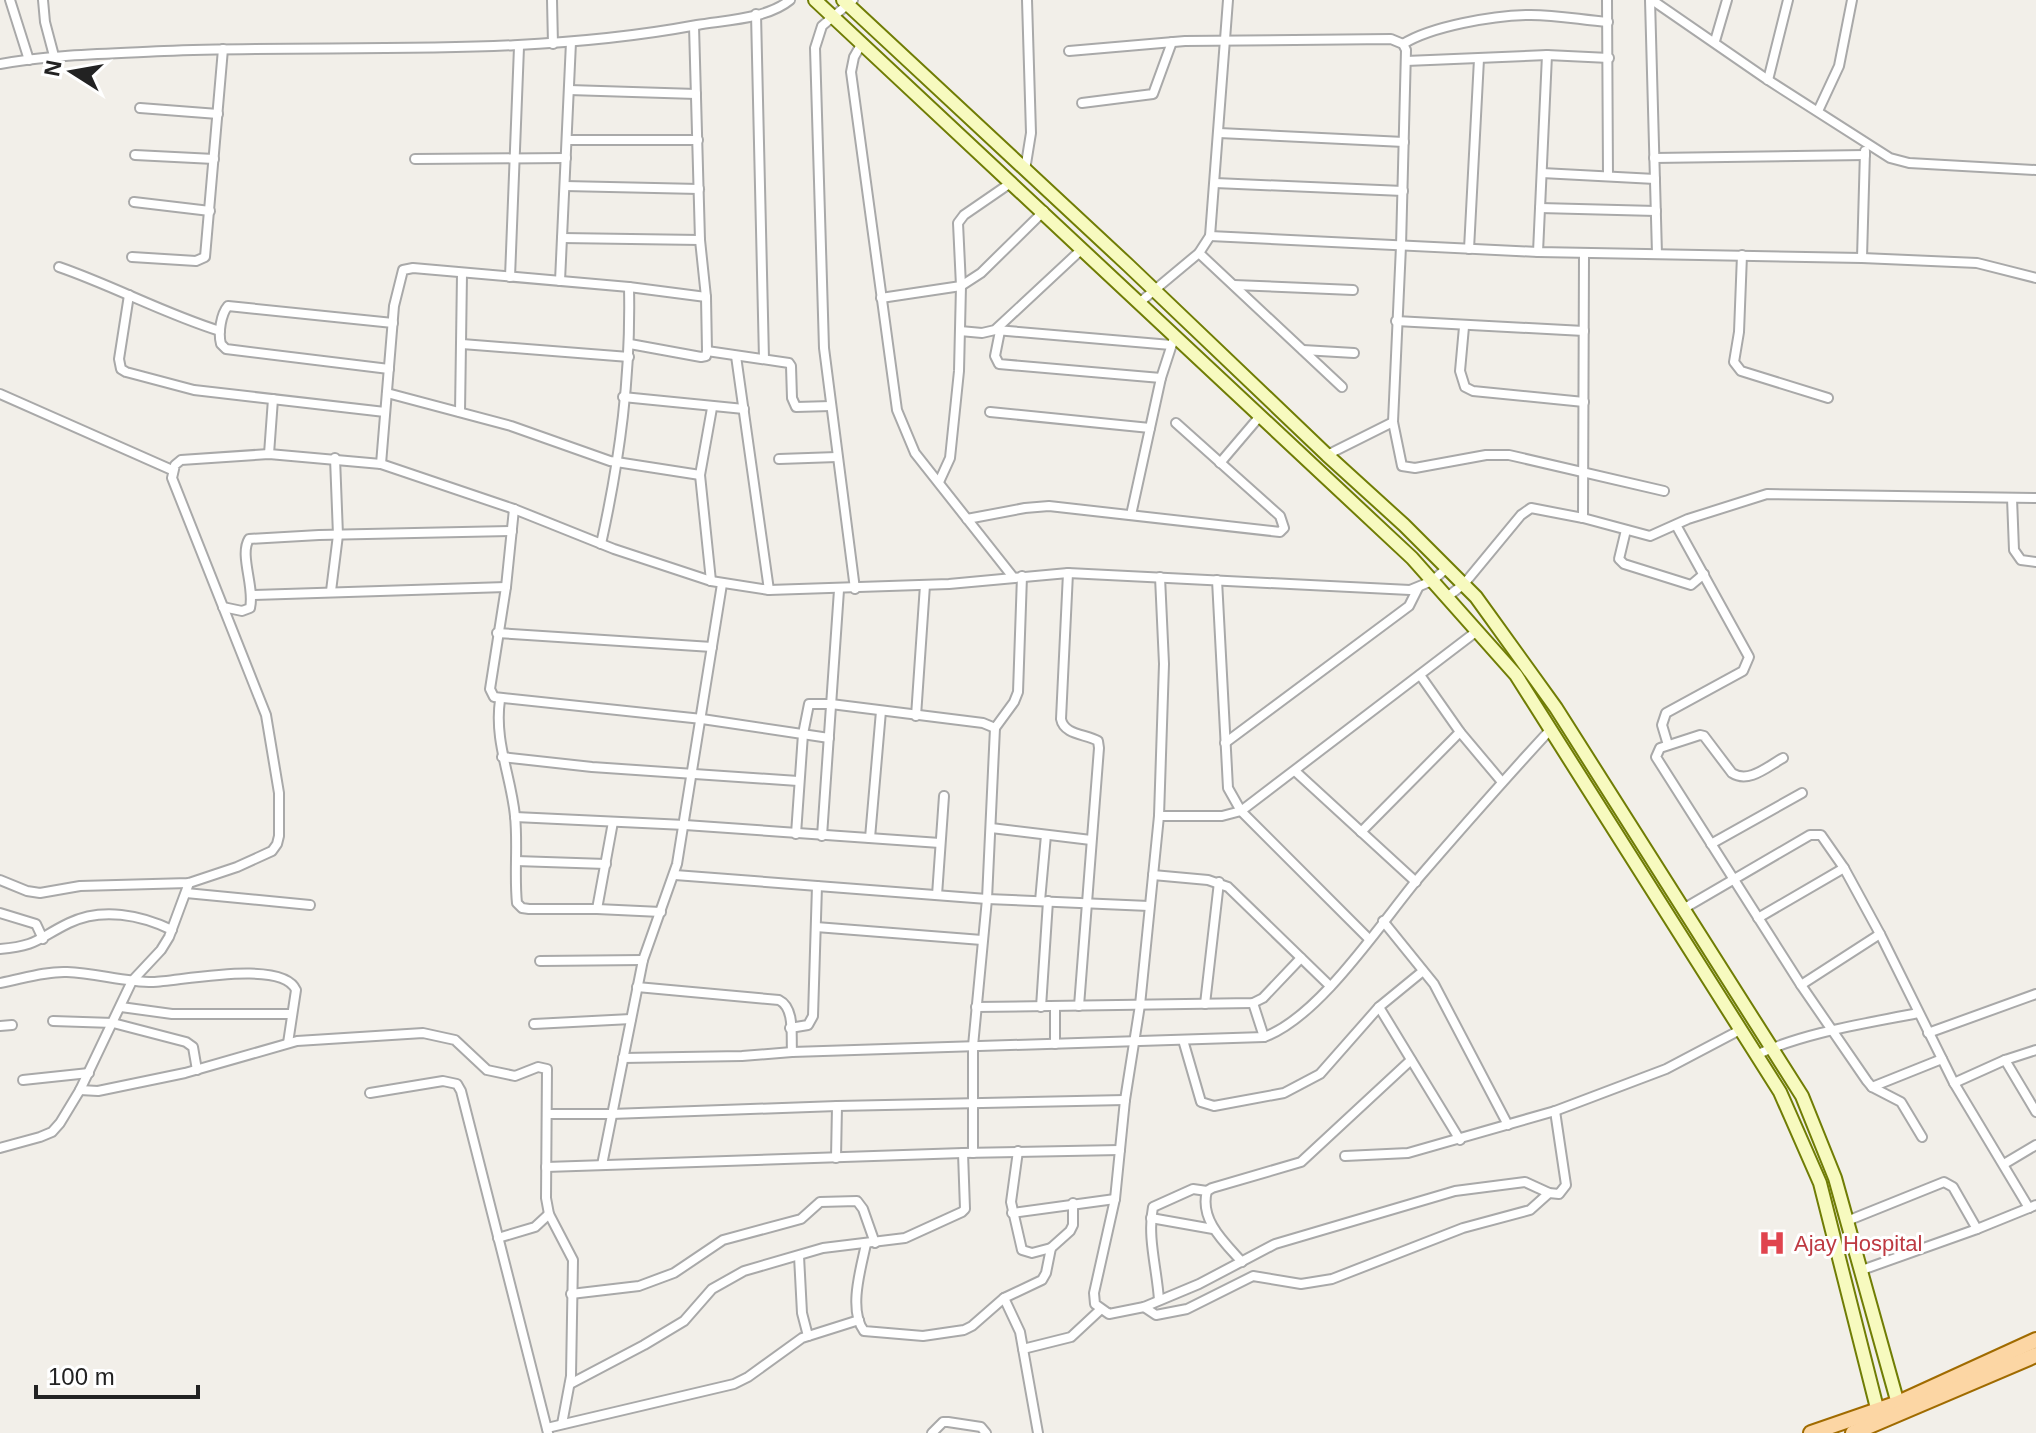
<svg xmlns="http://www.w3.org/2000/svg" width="2036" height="1433" font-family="Helvetica,sans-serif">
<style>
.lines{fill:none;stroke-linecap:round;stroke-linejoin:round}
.minor-casing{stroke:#a9a9a9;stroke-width:12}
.secondary-casing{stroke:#707d05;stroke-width:16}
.primary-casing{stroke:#a06b00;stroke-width:18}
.minor{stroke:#fff;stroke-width:8}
.secondary{stroke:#f7fabf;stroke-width:12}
.primary{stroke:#fcd6a4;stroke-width:14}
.labels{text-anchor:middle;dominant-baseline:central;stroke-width:6;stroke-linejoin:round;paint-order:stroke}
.health-label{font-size:22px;fill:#be3a42;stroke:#fff;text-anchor:start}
</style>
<rect width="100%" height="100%" fill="#f2efe9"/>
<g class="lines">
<g class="minor-casing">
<g id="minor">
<polyline points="10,0 29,60"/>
<polyline points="43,0 45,22 54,56"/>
<polyline points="552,0 553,44"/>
<polyline points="853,0 822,26 815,48 824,348 855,589"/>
<polyline points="1607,0 1608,176"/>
<polyline points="1650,0 1657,254"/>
<polyline points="1652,0 1768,80 1890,158 1909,163 2036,170"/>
<polyline points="756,14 764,359"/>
<polyline points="1715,41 1727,0"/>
<polyline points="862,43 854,57 851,72 897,410 915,453 1013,577"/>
<path d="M1403 44C1432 26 1492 16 1526 15 1553 14 1581 20 1608 22"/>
<polyline points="1069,51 1185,41 1391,39 1403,44 1406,50 1401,246 1393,422 1402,466 1415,468 1486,455 1509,455 1664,491"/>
<polyline points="1406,61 1547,55 1609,58"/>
<path d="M0 64C54 54 109 54 164 51 342 44 521 58 697 25 726 20 767 19 790 0"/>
<polyline points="1768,80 1788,0"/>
<polyline points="569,90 696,94"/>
<polyline points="1082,103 1153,94 1172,42"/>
<polyline points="140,108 218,114"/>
<polyline points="1818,111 1839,66 1852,0"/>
<polyline points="1219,133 1404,142"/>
<polyline points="567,140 698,140"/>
<polyline points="135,155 214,159"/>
<polyline points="1654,158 1865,155"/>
<polyline points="415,159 566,158"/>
<polyline points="1025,170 1031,133 1027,0"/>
<polyline points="1542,173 1655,179"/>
<polyline points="1215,183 1403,191"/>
<polyline points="565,186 699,189"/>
<polyline points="134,202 210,211"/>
<polyline points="1540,208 1656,211"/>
<polyline points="1210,236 1538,252 1862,258 1977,263 2036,278"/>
<polyline points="562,238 700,240"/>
<polyline points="1469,249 1479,59"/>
<polyline points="1538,252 1547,55"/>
<polyline points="1199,253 1342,387"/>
<polyline points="1742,255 1739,332 1734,362 1741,371 1828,398"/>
<polyline points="132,257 196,261 205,257 223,49"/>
<polyline points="1862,258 1865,151"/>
<path d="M59 267C114 286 165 314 220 331"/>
<polyline points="510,277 519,47"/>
<polyline points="560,281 571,42"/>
<polyline points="1234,285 1353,290"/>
<polyline points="129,295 119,359 121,369 126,372 194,390 385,412"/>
<polyline points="881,298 961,286 981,273 1044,211"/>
<polyline points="1139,303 1199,253 1210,236 1228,0"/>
<polyline points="1396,321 1584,331"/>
<polyline points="1464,327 1460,371 1465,387 1473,391 1584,402"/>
<polyline points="996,330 1171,345"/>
<polyline points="960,331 982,333 995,330 1082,249"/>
<polyline points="1000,331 995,356 999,364 1161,378"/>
<polyline points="462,344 629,357"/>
<polyline points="630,344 701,357 706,356 707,351 706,297 700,240 694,26"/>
<polyline points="1303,350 1354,353"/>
<polyline points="707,351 789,363 791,366 792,398 796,407 831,406"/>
<polyline points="736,356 769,590"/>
<path d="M389 369 226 349 221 344C218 333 221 314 228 306L393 323"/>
<polyline points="387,393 511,426 610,461 700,475"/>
<polyline points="0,394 172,470"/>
<polyline points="623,397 744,409"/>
<polyline points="460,412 462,274"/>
<polyline points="990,412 1150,428"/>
<polyline points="269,454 273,399"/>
<polyline points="1327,455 1393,422"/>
<polyline points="779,459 837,457"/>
<polyline points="1220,463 1260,416"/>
<polyline points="381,464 394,306 403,270 413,268 629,287 706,297"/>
<polyline points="939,482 950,458 959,371 961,286 958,223 964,215 1012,182"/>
<polyline points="2012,498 2014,550 2021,560 2036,562"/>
<polyline points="514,509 506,587 490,689 494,697 702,719 829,738"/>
<polyline points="1131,515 1161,378 1175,335"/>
<polyline points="1583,518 1584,254"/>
<polyline points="967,519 1025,508 1049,506 1280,532 1284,528 1280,516 1176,423"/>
<polyline points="1626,530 1619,559 1624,564 1691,585 1704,574"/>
<path d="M601 544C620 458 631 376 629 287"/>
<path d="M1068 573 1061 719C1064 735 1086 734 1098 741L1099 748 1079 1006"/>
<polyline points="1160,577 1164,664 1159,816 1140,1005 1125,1100 1115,1199 1094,1293 1095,1304 1109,1314 1144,1307 1199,1284 1275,1244 1455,1191 1525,1182 1549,1193 1559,1194 1566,1185 1555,1111"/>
<polyline points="1217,580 1228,788 1241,811 1369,939"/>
<polyline points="711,581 700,475 712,408"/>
<polyline points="331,591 338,535 335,458"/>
<polyline points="252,595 506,587"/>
<polyline points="1447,597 1464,584 1521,515 1531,508 1583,518 1650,536 1688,519 1767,494 2036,498"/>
<path d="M223 607 242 611 250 608C255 587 239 555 249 539L319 535 512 531"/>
<polyline points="497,633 712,647"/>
<polyline points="1420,675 1460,732 1502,782"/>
<path d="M500 700C494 741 511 776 515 816 518 845 514 875 517 903L522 908 529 909H597L661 912"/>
<polyline points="916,716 925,585"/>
<polyline points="995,728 1014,702 1018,692 1022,576"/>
<polyline points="1225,743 1409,606 1418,588"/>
<polyline points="1668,745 1662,725 1666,713 1743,671 1749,657 1676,525"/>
<polyline points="502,757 592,767 798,781"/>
<path d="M1783 758C1768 766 1749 784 1732 773L1704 736 1700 735 1660 748 1656 757 1801 985 1867 1081 1872 1087 1901 1102 1922 1137"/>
<polyline points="1295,771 1416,882"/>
<polyline points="1159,816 1222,816 1241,811 1477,631"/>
<polyline points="515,817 685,825 940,843"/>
<polyline points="991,828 1091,840"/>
<polyline points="1361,832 1460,732"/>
<polyline points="796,834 803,734 809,704 831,704 983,723 995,728 987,899 973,1046 973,1153"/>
<polyline points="822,836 839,590"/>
<polyline points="870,838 881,711"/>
<polyline points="1711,844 1802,793"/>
<polyline points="516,861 606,864"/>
<polyline points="675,875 987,899 1149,906"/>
<polyline points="1153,875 1208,880 1228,887 1330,986"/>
<polyline points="0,880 27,891 40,893 80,886 189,883 237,867 272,851 277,844 279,836 279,793 266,715 172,478 175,465 181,460 269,454 381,464 514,509 614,549 711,581 769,590 949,584 1068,573 1410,590 1432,581 1447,568"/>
<polyline points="186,893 310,905"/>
<polyline points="937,895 944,796"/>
<polyline points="1040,901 1046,835"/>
<polyline points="597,909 613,822"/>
<polyline points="1683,909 1810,835 1821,835 1844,868 1880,934 1954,1083 2029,1208"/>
<polyline points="0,913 36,924 43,939"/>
<polyline points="1758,918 1844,868"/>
<polyline points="1383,921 1434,984 1508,1125"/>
<polyline points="816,927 982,940"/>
<path d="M0 949C38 946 38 938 69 923 102 907 141 915 172 930"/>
<polyline points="540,961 643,960"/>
<path d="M0 983C22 979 45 971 67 972 96 973 124 982 153 982 181 981 283 959 296 990L288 1043"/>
<polyline points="1801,985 1880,934"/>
<path d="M637 987 779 1000C795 1008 791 1035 792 1052"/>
<polyline points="1253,1003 1264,1037"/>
<polyline points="1205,1004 1219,882"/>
<polyline points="121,1007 172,1014 292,1014"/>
<polyline points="976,1007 1253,1003 1263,998 1301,958"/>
<polyline points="1041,1007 1048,901"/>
<polyline points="1379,1007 1460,1140"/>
<polyline points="53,1021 113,1023 186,1042 193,1047 197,1070"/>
<polyline points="534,1024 631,1019"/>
<polyline points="0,1026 12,1025"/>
<polyline points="790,1028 808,1025 813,1016 817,886"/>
<polyline points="1928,1033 2036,994"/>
<polyline points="1183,1040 1201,1102 1214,1106 1284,1093 1320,1074 1379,1007 1423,971"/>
<polyline points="1055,1044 1055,1006"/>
<path d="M1756 1055C1806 1032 1864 1024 1918 1013"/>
<path d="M623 1058 742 1056 792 1052 1264 1037C1318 1018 1379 926 1416 881 1460 830 1504 780 1550 730"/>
<polyline points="2005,1060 2036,1112"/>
<polyline points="23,1080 89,1073"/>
<polyline points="1954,1083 2005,1060 2036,1050"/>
<polyline points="1872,1087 1942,1059"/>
<polyline points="80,1090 98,1091 185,1073 297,1041 423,1033 455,1040 487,1070 515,1076 538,1067 547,1069 546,1198 549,1214 573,1260 571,1376 562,1424"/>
<polyline points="370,1093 443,1081 457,1084 461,1091 548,1433"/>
<polyline points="548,1114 611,1114 837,1106 1125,1100"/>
<polyline points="0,1148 40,1137 52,1132 60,1123 80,1090 132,981 161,950 169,937 189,883"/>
<polyline points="1018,1151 1011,1202 1022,1250 1032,1253 1051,1248"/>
<polyline points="1345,1156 1408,1153 1555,1111 1666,1069 1740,1030"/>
<polyline points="836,1158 837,1106"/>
<polyline points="2004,1164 2036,1145"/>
<polyline points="602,1165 643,960 677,864 722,584"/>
<polyline points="546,1167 963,1153 1120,1150"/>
<polyline points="1012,1213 1115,1199"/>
<polyline points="1151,1218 1213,1229"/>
<polyline points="1847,1221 1944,1182 1953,1187 1977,1229"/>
<polyline points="498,1238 535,1227 549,1214"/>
<path d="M866 1244C861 1268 848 1310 864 1331L923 1336 964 1330 972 1326 1004 1298 1042 1280 1046 1273 1051 1248 1070 1231 1073 1225V1203"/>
<polyline points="799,1256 802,1313 808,1336"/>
<path d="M1242 1262C1225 1243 1199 1220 1207 1191L1212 1188 1301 1162 1411 1060"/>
<polyline points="1862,1270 1977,1229 2036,1205"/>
<polyline points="571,1294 639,1286 674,1273 723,1240 801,1219 820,1202 857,1201 863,1209 875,1243"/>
<polyline points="1004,1298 1020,1332 1038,1433"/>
<path d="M1159 1300C1157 1269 1147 1237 1153 1207L1193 1189 1207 1191"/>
<polyline points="1144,1307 1156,1315 1187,1309 1253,1276 1301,1284 1332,1279 1463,1228 1530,1210 1549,1193"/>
<polyline points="1023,1349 1071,1337 1100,1310"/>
<polyline points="570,1384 644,1345 684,1321 712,1289 744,1271 823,1248 905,1238 962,1212 965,1209 963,1153"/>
<polyline points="547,1428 734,1384 748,1377 802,1338 859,1320"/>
<polyline points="932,1433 943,1422 948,1422 981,1427 986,1433"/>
</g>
</g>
<g class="secondary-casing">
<g id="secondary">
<polyline points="815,0 1412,558 1516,675 1780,1092 1820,1183 1879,1416"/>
<polyline points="843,0 1129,266 1327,455 1404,525 1476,597 1556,708 1802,1096 1835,1178 1900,1411"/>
</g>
</g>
<g class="primary-casing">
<g id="primary">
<polyline points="1811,1433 1898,1403 2036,1340"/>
<polyline points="1853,1433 2036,1355"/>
</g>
</g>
<use href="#minor" class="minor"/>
<use href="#secondary" class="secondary"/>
<use href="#primary" class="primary"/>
</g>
<defs>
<g id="hospital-bare" transform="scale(2.16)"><path d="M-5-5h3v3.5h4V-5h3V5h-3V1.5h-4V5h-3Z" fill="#e0444e" stroke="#fff" stroke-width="2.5" paint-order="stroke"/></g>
</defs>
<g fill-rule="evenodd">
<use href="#hospital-bare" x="1772" y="1243"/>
</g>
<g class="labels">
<g class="health-label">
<text x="1794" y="1243">Ajay Hospital</text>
</g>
</g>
<g transform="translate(72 72) rotate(281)" stroke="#ffffff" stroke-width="6" paint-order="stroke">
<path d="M0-6L14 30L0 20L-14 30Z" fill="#222222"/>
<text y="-12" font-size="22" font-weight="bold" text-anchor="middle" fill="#222222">N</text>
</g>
<path d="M36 1385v12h162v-12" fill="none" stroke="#222222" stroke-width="4"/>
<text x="48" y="1385" font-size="24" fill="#222222" stroke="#ffffff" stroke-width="6" paint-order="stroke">100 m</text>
</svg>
